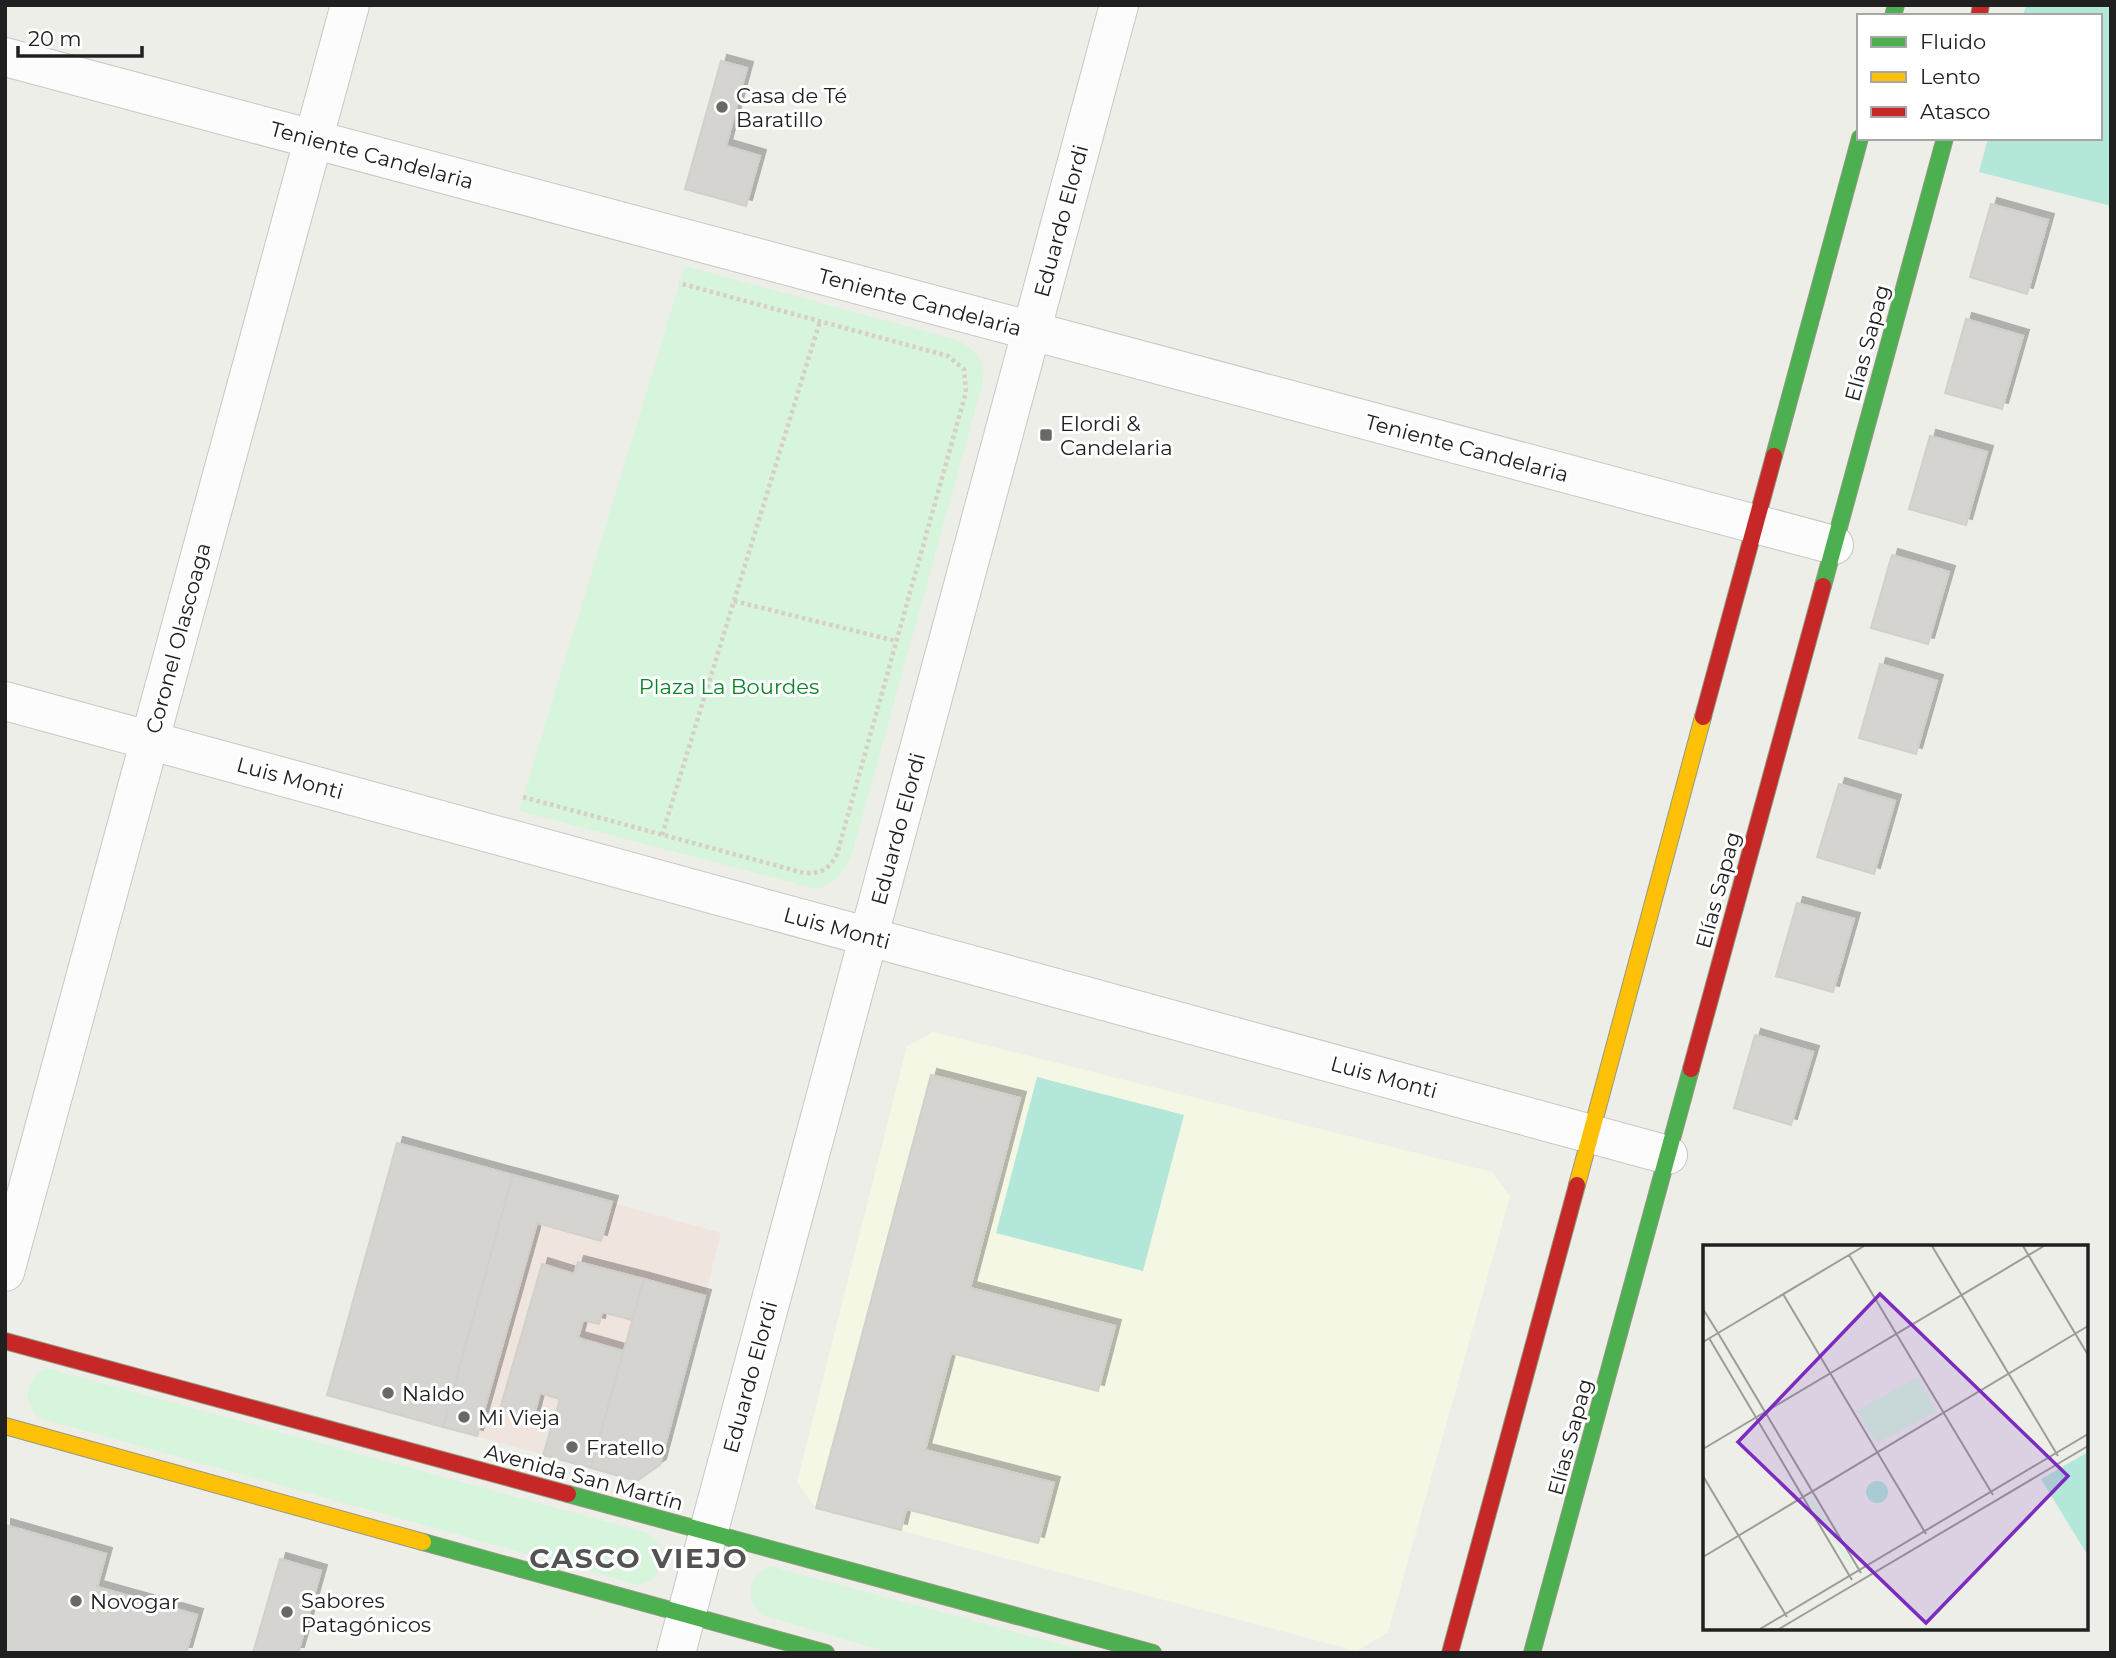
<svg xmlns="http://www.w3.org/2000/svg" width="2116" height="1658" font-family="Montserrat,sans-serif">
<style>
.commercial{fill:#f0e4df}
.education{fill:#f5f7e5}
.park{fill:#d6f5dc}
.pitch{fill:#b3e7da}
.building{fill:#d5d4d0;stroke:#d1d0ca;stroke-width:2;filter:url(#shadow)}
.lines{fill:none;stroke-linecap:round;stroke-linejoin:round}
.street-casing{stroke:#c7c7c5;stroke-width:40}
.fast-casing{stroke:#939a80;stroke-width:18}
.slow-casing{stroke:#939a80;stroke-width:18}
.jam-casing{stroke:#939a80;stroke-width:18}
.path{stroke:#d8cdc7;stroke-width:4.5;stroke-dasharray:3.5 3.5;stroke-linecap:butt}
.street{stroke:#fcfcfc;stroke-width:38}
.fast{stroke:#4caf50;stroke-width:16}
.slow{stroke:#ffc107;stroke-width:16}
.jam{stroke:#c62828;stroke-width:16}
.poi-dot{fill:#686866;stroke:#fff;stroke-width:2.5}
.labels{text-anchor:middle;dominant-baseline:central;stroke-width:6;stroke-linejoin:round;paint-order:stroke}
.poi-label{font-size:21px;fill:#202020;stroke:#fff;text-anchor:start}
.street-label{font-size:21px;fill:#202020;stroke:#fff}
.park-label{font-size:21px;fill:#098428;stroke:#fff}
.district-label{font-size:28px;font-weight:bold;letter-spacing:2px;fill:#535353;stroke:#fff}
.inset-road{fill:none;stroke:#9c9c99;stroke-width:2}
.view{fill:#7b2cbf;fill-opacity:0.15;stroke:#7b2cbf;stroke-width:3.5}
.inset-edge{fill:none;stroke:#202020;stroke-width:3.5}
</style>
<defs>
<filter id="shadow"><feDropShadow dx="6" dy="-6" stdDeviation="0" flood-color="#0004"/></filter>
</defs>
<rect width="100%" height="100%" fill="#eeeee9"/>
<polygon class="commercial" points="513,1175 721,1233 705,1296 643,1280 591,1468 443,1427"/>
<polygon class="education" points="933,1032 1492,1172 1510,1196 1388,1632 1357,1651 816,1508 797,1482 907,1046"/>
<g class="park">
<path d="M685 266 954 339C975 348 986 359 983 382L851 857C842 874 836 883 817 889L519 811Z"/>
<path d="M47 1368 647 1533C671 1548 667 1578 639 1585L39 1418C21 1401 25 1379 47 1368Z"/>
<path d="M770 1566 1092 1653H891L762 1615C744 1598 748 1576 770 1566Z"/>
</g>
<g class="pitch">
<polygon points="2026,5 2111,5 2111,206 1979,172 1988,138 2100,138 2100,16 2023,16"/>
<polygon points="1037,1077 1184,1115 1143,1271 996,1233"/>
</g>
<g class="building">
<polygon points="721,61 747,68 726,146 760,156 746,206 685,189"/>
<polygon points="1991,204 2048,220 2027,294 1970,277"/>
<polygon points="1966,319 2023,336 2002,409 1945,393"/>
<polygon points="1930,436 1987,452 1966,525 1909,509"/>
<polygon points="1892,555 1949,572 1928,644 1871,628"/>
<polygon points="1880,664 1937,681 1916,754 1859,738"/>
<polygon points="1839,784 1895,801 1874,874 1817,857"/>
<polygon points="1797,903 1854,919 1833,992 1776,976"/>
<polygon points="1755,1035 1813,1052 1791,1125 1734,1108"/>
<polygon points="931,1075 1020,1098 970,1288 1115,1326 1098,1391 951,1353 925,1450 1054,1483 1038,1543 906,1509 901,1530 816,1508"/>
<polygon points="397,1143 513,1175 443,1427 327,1395"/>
<polygon points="513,1175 612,1202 601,1241 537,1223 477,1436 443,1427"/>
<polygon points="578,1262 644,1279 632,1320 602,1312 599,1324 583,1320 578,1338 623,1351 591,1468 543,1455 560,1399 540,1393 533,1419 500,1409 542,1264 574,1274"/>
<polygon points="644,1279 705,1296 660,1465 637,1481 591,1468"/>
<polygon points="5,1525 106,1554 97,1587 197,1615 186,1653 5,1653"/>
<polygon points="280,1559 321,1571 298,1653 253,1653"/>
</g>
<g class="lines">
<g class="street-casing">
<g id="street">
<polyline points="5,57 1834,545"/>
<polyline points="5,701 1668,1155"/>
<polyline points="5,1272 350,5"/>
<polyline points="676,1653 1119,5"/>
</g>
</g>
<g class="fast-casing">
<g id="fast">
<polyline points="1893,16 1896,5"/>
<polyline points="1774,456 1860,138"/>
<polyline points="1823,586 1945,138"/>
<polyline points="568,1494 1153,1653"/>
<polyline points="423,1542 826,1653"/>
<polyline points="1532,1653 1691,1069"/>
</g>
</g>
<g class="slow-casing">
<g id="slow">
<polyline points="1577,1185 1703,717"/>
<polyline points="5,1426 423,1542"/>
</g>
</g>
<g class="jam-casing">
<g id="jam">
<polyline points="1979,16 1981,5"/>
<polyline points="1703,717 1774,456"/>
<polyline points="1691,1069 1823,586"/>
<polyline points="5,1341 568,1494"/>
<polyline points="1450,1653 1577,1185"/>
</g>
</g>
<g class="path">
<polyline points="734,601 896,641"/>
<path d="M523 797 804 873C822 874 829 869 837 854L966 392 964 369 948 356 679 283"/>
<polyline points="662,835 820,321"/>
</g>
<use href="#street" class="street"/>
<use href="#fast" class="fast"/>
<use href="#slow" class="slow"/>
<use href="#jam" class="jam"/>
</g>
<g class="poi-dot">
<circle cx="722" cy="107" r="7"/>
<rect x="1039" y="428" width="14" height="14" rx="3.5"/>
<circle cx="388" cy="1393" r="7"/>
<circle cx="464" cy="1417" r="7"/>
<circle cx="572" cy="1447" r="7"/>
<circle cx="76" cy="1601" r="7"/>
<circle cx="287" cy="1612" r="7"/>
</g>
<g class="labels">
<g class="poi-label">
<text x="736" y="95">Casa de Té<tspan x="736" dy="24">Baratillo</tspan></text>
<text x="1060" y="423">Elordi &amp;<tspan x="1060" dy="24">Candelaria</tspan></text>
<text x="402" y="1393">Naldo</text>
<text x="478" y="1417">Mi Vieja</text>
<text x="586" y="1447">Fratello</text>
<text x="301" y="1600">Sabores<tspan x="301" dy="24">Patagónicos</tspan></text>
<text x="90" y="1601">Novogar</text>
</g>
<g class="street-label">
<text transform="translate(372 155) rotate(15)">Teniente Candelaria</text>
<text transform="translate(1061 221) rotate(-75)">Eduardo Elordi</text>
<text transform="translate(920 302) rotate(15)">Teniente Candelaria</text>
<text transform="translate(1867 343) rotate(-75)">Elías Sapag</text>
<text transform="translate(1467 448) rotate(15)">Teniente Candelaria</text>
<text transform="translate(178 638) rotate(-75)">Coronel Olascoaga</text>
<text transform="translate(290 778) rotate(15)">Luis Monti</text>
<text transform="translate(898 829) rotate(-75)">Eduardo Elordi</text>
<text transform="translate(1718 890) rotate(-75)">Elías Sapag</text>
<text transform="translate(837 928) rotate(15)">Luis Monti</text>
<text transform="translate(1384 1077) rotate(15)">Luis Monti</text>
<text transform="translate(750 1377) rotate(-75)">Eduardo Elordi</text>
<text transform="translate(1570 1437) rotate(-75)">Elías Sapag</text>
<text transform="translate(584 1477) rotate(15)">Avenida San Martín</text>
</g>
<g class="park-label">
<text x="729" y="686">Plaza La Bourdes</text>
</g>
<g class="district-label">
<text x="639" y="1558">CASCO VIEJO</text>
</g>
</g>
<g transform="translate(1703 1245)">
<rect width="385" height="385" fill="#eeeee9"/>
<path d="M215 132 233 167 174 198 154 166ZM110 254 151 323 150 324 106 257Z" fill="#d6f5dc"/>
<path d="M385 207V311L338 234ZM163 247a11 11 0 1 1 22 0a11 11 0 1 1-22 0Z" fill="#b3e7da"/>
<path class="inset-road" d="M229 1 355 211M320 1 385 110M146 10 290 250M80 49 223 289M0 64 15 88M15 88 158 328M6 93 149 335M0 97 161 1M0 204 341 1M0 231 84 372M0 312 385 81M57 384 385 189M76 384 385 201"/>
<path class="view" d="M177 49 365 231 223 378 35 197Z"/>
<rect width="385" height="385" class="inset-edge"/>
</g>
<rect width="2116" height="1658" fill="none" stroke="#202020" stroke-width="14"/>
<rect x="1857" y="14" width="245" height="126" fill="#ffffff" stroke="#a6a6a6" stroke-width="2"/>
<rect x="1871" y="37" width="35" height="10" fill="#4caf50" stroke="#a6a6a6" stroke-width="2"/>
<text x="1920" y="49" font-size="21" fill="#202020">Fluido</text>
<rect x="1871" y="72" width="35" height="10" fill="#ffc107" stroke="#a6a6a6" stroke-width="2"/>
<text x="1920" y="84" font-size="21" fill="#202020">Lento</text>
<rect x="1871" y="107" width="35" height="10" fill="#c62828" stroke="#a6a6a6" stroke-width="2"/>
<text x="1920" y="119" font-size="21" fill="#202020">Atasco</text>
<path d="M18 46v10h124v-10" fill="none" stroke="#202020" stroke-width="3.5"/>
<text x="28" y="46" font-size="21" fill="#202020" stroke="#ffffff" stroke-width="5" paint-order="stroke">20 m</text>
</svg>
